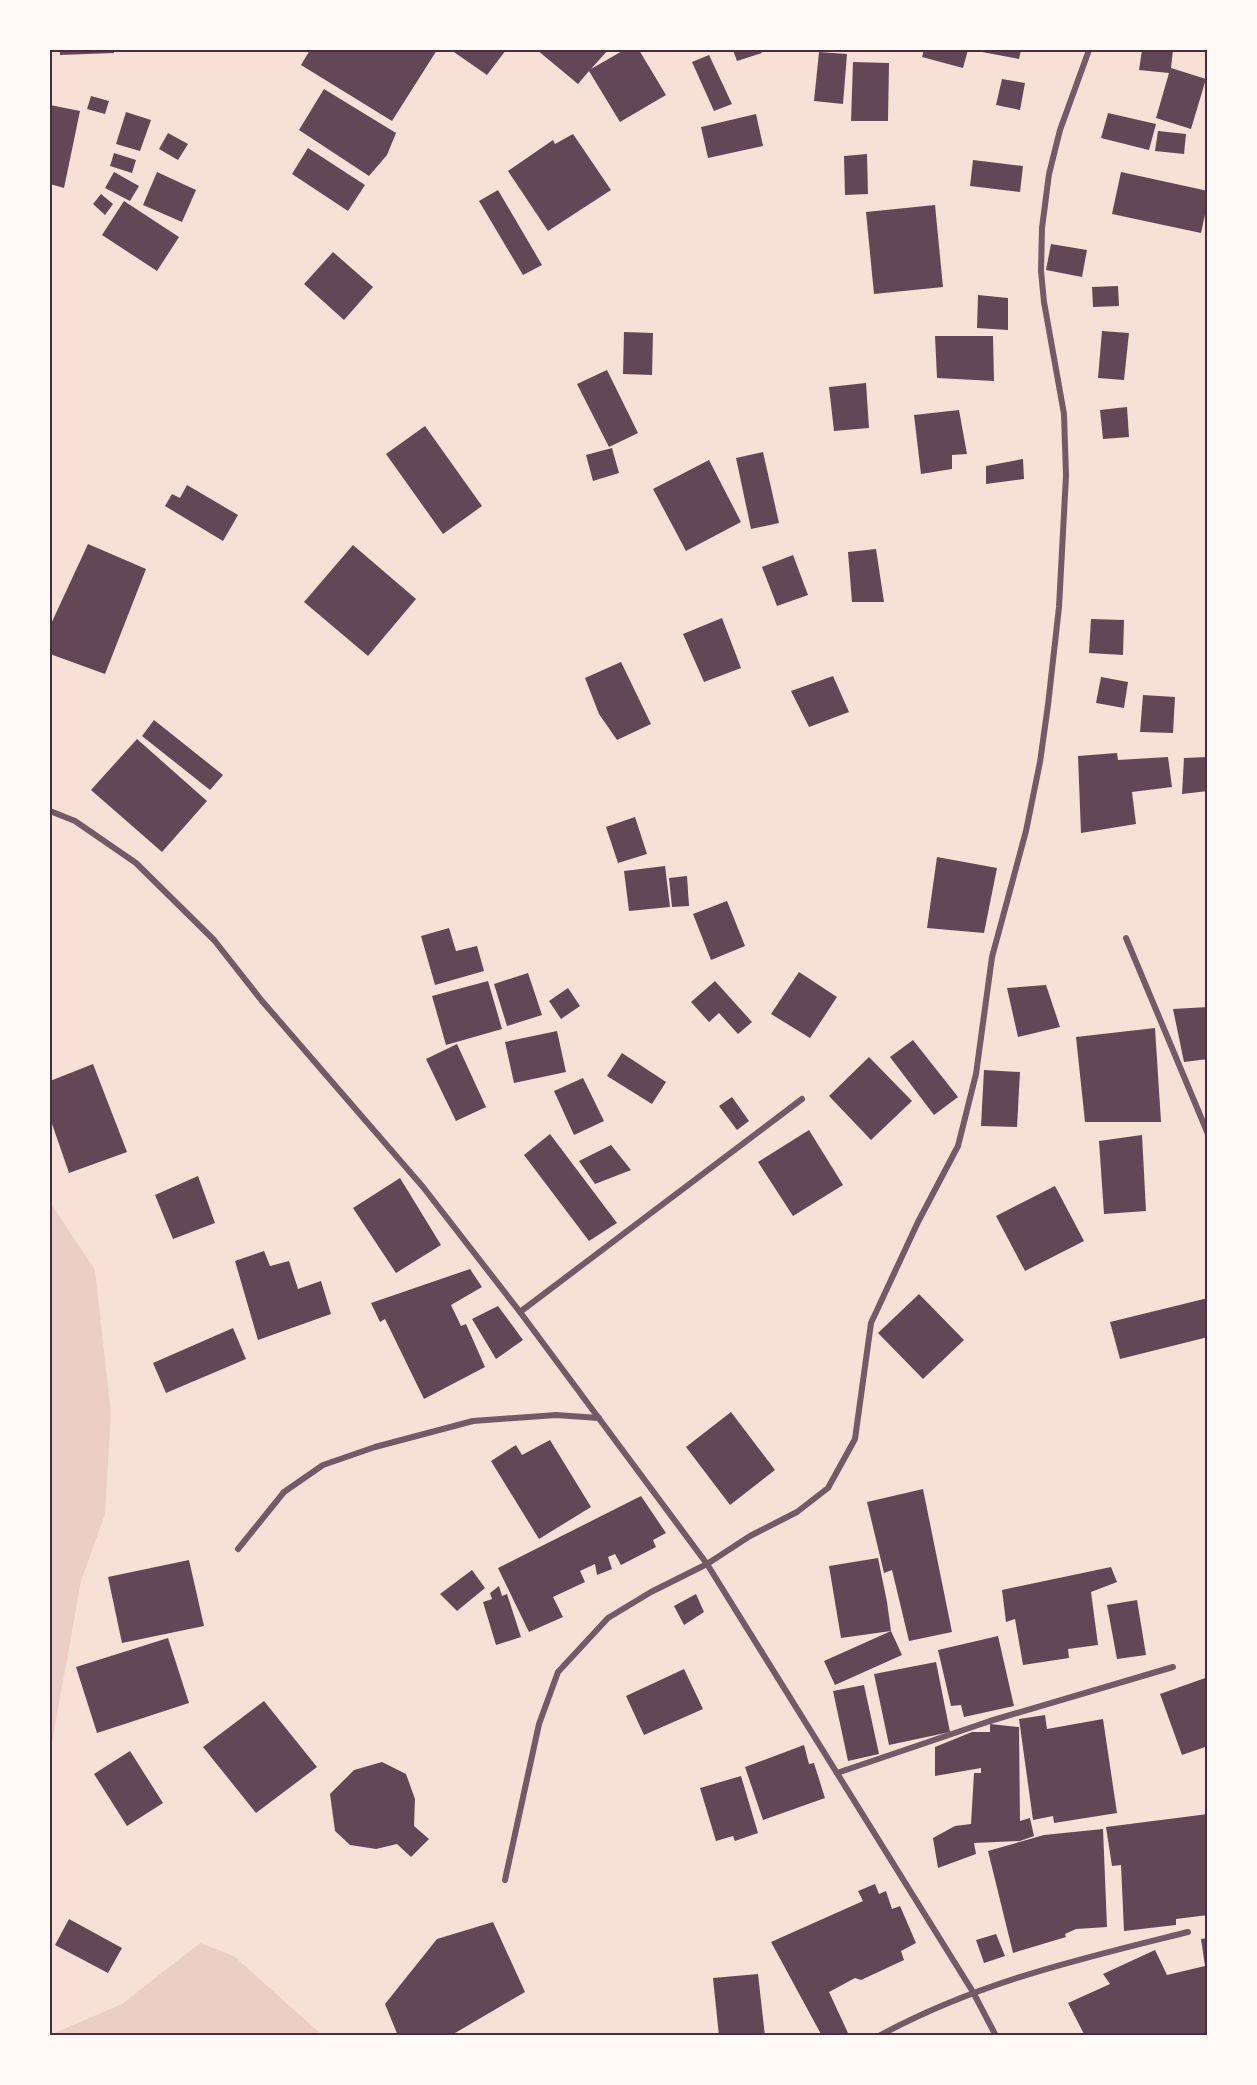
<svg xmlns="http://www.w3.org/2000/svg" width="1257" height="2085" font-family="Signika,sans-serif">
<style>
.green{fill:#ebcfc5}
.building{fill:#644757}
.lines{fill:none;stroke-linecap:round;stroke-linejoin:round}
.minor{stroke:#755966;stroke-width:6}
.neatline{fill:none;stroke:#4a2c40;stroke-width:2}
</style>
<rect width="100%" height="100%" fill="#f7e1d7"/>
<g class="green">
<polygon points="50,1202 95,1270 111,1413 105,1514 81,1581 50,1754"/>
<polygon points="200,1943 234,1956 322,2035 50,2035 122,2004"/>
</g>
<g class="building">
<polygon points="60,50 114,50 114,53 60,55"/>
<polygon points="310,50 437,50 392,121 301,65"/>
<polygon points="451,50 506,50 487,75"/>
<polygon points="537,50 608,50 591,69 624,50 639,50 666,95 620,122 589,71 578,84"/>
<polygon points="733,50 760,50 762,53 737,61"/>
<polygon points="924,50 968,50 963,68 922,57"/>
<polygon points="982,50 1021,50 1019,59 982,52"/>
<polygon points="1142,50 1173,50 1171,68 1206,79 1191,129 1156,118 1169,73 1139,70"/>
<polygon points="819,52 847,54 843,104 814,101"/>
<polygon points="709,55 732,104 714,111 692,62"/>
<polygon points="853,62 889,63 888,121 851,121"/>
<polygon points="1002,79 1025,83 1020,110 996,105"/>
<polygon points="324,89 396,133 387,155 369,176 299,130"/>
<polygon points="91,96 109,101 105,114 87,109"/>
<polygon points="50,105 80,111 64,188 50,184"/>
<polygon points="126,112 151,120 140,151 116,144"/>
<polygon points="1108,113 1156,124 1149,150 1101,138"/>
<polygon points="756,114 763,146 708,158 701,127"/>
<polygon points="1158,131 1186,134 1184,154 1155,151"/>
<polygon points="168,133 188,144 178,160 159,149"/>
<polygon points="573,134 611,190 548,231 508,171 553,140 555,144"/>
<polygon points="308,148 365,185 348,211 292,174"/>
<polygon points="114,153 136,160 132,173 110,166"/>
<polygon points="867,154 868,194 845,195 844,156"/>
<polygon points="973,160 1023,166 1020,192 970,186"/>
<polygon points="114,172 139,186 130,201 105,188"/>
<polygon points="157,172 196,190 182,222 143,205"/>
<polygon points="1121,172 1208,191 1208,201 1201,233 1112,214"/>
<polygon points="498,190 542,265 523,275 479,201"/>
<polygon points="101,194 113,204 105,215 93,204"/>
<polygon points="124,201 179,237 157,271 102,235"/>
<polygon points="935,205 943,287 874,294 866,212"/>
<polygon points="1051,244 1087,250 1082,277 1046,270"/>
<polygon points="333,252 373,287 344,320 304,284"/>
<polygon points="1118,286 1119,306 1093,307 1092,287"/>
<polygon points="978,295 1008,298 1008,330 977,328"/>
<polygon points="1102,331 1129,333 1124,380 1098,378"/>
<polygon points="624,332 653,333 652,375 623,374"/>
<polygon points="935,336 993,336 994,381 937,378"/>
<polygon points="607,370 638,433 609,447 577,384"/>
<polygon points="866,383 869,428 834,431 829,387"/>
<polygon points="1127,407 1129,437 1103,439 1100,410"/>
<polygon points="959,410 967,454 952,455 952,469 921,474 914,415"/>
<polygon points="425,426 482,506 443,534 386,454"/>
<polygon points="612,448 619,473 593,481 586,455"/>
<polygon points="763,452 779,523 751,529 736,458"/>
<polygon points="1023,459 1024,479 986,484 986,466"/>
<polygon points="709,460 741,522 686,551 653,489"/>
<polygon points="187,485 238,515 223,541 165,506 172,494 180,498"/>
<polygon points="88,544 146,569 105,674 50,654 50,626"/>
<polygon points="353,545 416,599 368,656 304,602"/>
<polygon points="876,549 884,602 852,602 848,552"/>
<polygon points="793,555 808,595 777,606 762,567"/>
<polygon points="722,618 741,668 704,682 683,634"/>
<polygon points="1091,619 1124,620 1123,655 1089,653"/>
<polygon points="621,662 651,724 617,740 599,714 585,678"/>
<polygon points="833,676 849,712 809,727 791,691"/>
<polygon points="1101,677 1128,682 1124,708 1096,703"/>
<polygon points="1143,695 1175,697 1173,733 1140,732"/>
<polygon points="154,720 223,775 210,790 142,736"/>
<polygon points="137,739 207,801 162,852 91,790"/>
<polygon points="1117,753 1118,760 1168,757 1172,787 1132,792 1136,824 1081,833 1078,756"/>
<polygon points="1208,757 1208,791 1182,794 1184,758"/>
<polygon points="635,817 647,854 618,863 606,827"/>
<polygon points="937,857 997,868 984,933 927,928"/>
<polygon points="665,866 670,907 629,911 624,871"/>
<polygon points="687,876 689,906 672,907 669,878"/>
<polygon points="727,901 745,946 711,960 693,914"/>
<polygon points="449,928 456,951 477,946 484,971 435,985 421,936"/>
<polygon points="799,972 837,997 810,1038 771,1014"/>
<polygon points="528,973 542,1015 507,1026 494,984"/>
<polygon points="488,981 502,1029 446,1045 432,996"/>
<polygon points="715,981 752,1022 738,1034 719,1013 709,1022 691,1002"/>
<polygon points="1046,985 1060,1027 1018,1037 1007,988"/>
<polygon points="568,988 580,1006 561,1019 549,1001"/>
<polygon points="1208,1007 1208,1059 1184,1062 1173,1009"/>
<polygon points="1155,1028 1161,1122 1085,1122 1076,1037"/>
<polygon points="557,1031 566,1072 514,1083 505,1042"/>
<polygon points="913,1040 958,1097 934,1115 890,1057"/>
<polygon points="457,1044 486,1107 456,1121 426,1059"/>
<polygon points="622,1053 666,1082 652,1104 607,1076"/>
<polygon points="869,1057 912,1101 871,1140 829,1096"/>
<polygon points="93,1064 127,1152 69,1173 50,1118 50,1081"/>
<polygon points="984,1070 1020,1072 1017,1127 981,1126"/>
<polygon points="583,1078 604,1121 574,1135 554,1091"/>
<polygon points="732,1097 749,1121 737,1130 719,1106"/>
<polygon points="809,1130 843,1185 793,1216 758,1162"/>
<polygon points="550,1134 617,1223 589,1241 524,1155"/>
<polygon points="1142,1135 1146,1211 1104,1214 1099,1141"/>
<polygon points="611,1145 631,1170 595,1184 579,1161"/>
<polygon points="198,1176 215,1223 173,1239 155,1195"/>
<polygon points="400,1178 441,1245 396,1273 353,1208"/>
<polygon points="1055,1186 1084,1241 1025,1271 996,1216"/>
<polygon points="264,1251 270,1266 289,1261 298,1289 321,1281 331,1314 258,1340 235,1261"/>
<polygon points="470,1269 482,1287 451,1305 461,1326 466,1324 485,1367 424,1399 385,1319 380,1322 371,1303"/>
<polygon points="919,1294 964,1340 923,1379 878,1333"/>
<polygon points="1208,1298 1208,1337 1120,1359 1110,1322"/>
<polygon points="498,1306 523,1340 496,1359 472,1319"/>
<polygon points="233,1328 246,1359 166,1393 153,1363"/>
<polygon points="731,1412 775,1470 730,1505 686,1447"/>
<polygon points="550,1440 591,1507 539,1539 491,1461 516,1445 522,1455"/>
<polygon points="923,1489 952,1632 909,1641 892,1570 884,1573 867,1502"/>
<polygon points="641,1496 666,1533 653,1540 656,1547 621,1565 615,1554 608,1557 612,1569 597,1575 595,1564 580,1571 585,1582 553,1597 563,1617 529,1632 498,1568"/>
<polygon points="878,1558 887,1602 891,1631 902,1655 835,1685 824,1661 891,1631 841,1638 829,1566"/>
<polygon points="189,1560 204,1626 122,1643 108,1577"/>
<polygon points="1111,1567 1117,1582 1091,1592 1098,1645 1068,1649 1069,1658 1023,1665 1015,1619 1006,1622 1002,1590"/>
<polygon points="472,1570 485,1588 457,1611 440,1594"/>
<polygon points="499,1586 502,1596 507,1594 521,1637 496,1645 483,1602 492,1599 490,1593"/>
<polygon points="696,1594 704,1612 684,1625 674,1606"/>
<polygon points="1137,1600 1146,1655 1117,1659 1107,1605"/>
<polygon points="998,1636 1014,1706 964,1717 961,1705 951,1706 938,1650"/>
<polygon points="168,1638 189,1703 97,1733 76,1667"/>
<polygon points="936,1662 950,1732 889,1745 874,1674"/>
<polygon points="684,1669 703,1709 644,1735 626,1696"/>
<polygon points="1208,1677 1208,1746 1182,1755 1160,1694"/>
<polygon points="864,1685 879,1754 848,1761 833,1691"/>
<polygon points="264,1701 317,1767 256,1813 203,1747"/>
<polygon points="1045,1715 1047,1729 1103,1719 1117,1813 1054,1823 1053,1816 1033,1820 1019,1719"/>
<polygon points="990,1724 1019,1727 1020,1821 1030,1818 1034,1836 1020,1841 974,1843 976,1854 938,1868 933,1838 955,1826 971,1824 974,1773 981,1773 981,1768 935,1776 935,1747 972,1732 990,1732"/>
<polygon points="804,1745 809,1764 814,1763 825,1798 763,1820 745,1767"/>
<polygon points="130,1751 163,1803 127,1826 94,1774"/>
<polygon points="382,1762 406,1774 415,1799 414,1826 429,1839 411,1857 397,1844 376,1849 350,1845 335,1831 330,1794 354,1770"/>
<polygon points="741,1776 758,1833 735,1841 733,1836 716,1841 700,1788"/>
<polygon points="1208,1814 1208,1915 1176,1919 1176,1925 1124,1931 1121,1865 1112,1866 1106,1827"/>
<polygon points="1103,1829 1107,1927 1076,1929 1065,1934 1066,1937 1013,1953 988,1851 1044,1835"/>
<polygon points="875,1884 879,1894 886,1891 892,1909 900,1906 916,1943 901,1951 904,1960 861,1980 855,1978 829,1992 848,2033 842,2036 822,2036 771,1942 863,1901 858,1891"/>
<polygon points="69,1919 122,1948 108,1973 55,1945"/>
<polygon points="493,1922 525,1992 450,2036 398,2036 385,2004 437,1939"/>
<polygon points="996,1934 1005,1956 984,1963 976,1940"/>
<polygon points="1208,1938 1208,2036 1085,2036 1068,2003 1110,1984 1103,1974 1155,1950 1167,1975 1205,1966 1201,1939"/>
<polygon points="758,1974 765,2036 719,2036 713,1978"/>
</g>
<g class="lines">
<g class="minor">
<polyline points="50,811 75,821 136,863 214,940 262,1001 423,1187 520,1312 707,1564 973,1992 996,2036"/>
<polyline points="1126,938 1208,1134"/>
<polyline points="520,1312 802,1099"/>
<polyline points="238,1549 284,1492 323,1465 375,1447 473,1421 556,1415 599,1418"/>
<polyline points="837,1773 990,1721 1173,1667"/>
<polyline points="505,1880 539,1724 558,1672 608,1618 651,1592 707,1564 750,1536 797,1512 828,1488 855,1439 871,1323 918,1222 958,1146 976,1074 992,957 1026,831 1040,762 1048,705 1059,607 1066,476 1064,414 1044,302 1041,271 1042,228 1049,174 1060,130 1089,50"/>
<path d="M879 2036C978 1982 1080 1959 1188 1932"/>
</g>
</g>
<rect width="1257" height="2085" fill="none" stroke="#fffaf5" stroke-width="102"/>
<rect x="51" y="51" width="1155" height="1983" class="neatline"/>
</svg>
